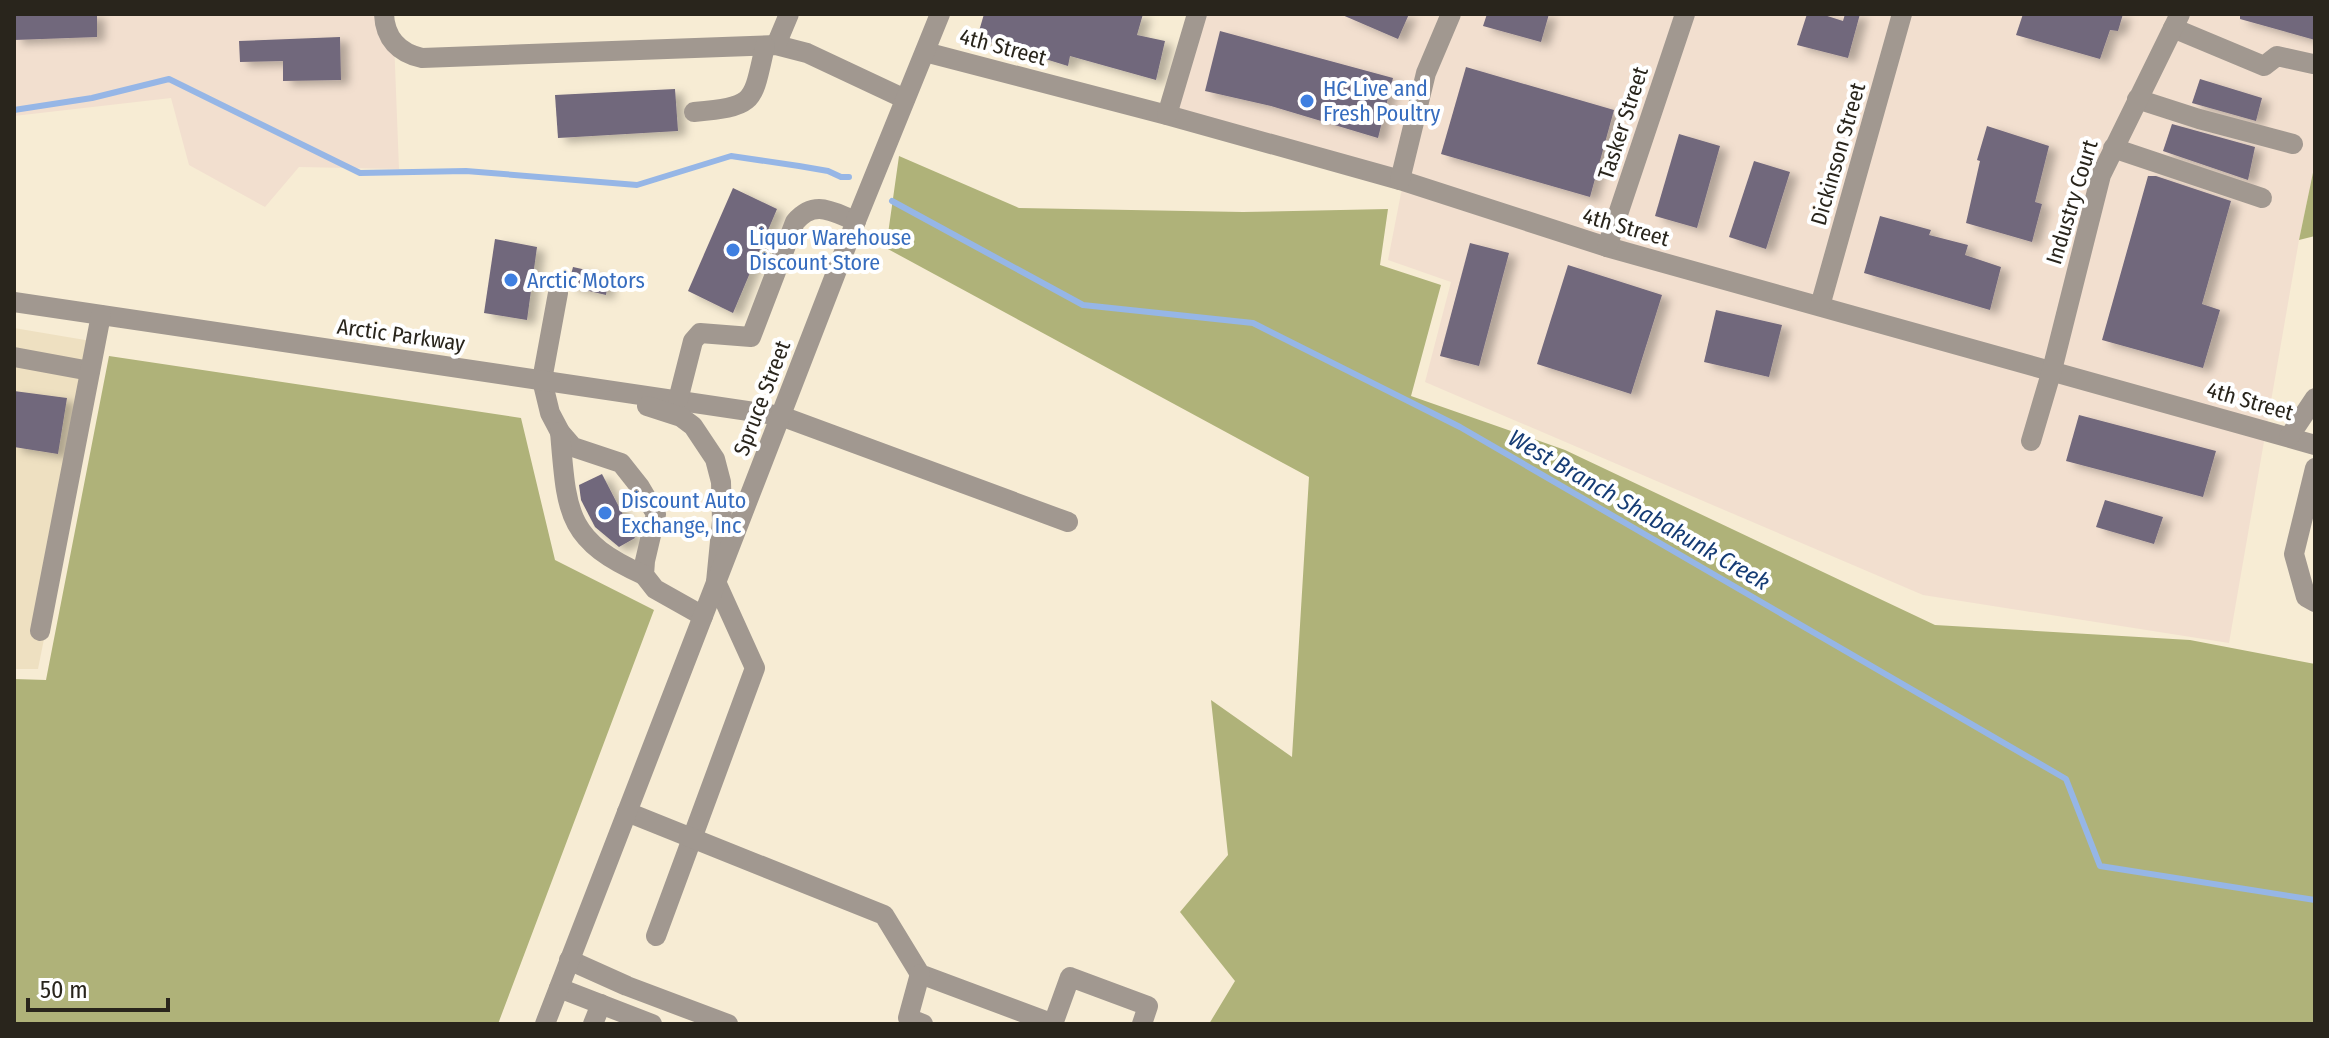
<svg xmlns="http://www.w3.org/2000/svg" width="2329" height="1038" font-family="'Fira Sans Condensed',sans-serif">
<style>
.built{fill:#eee0c1}
.industrial{fill:#f2dfcf}
.forest{fill:#afb279}
.lines{fill:none;stroke-linecap:round;stroke-linejoin:round}
.stream{stroke:#96b6e6;stroke-width:6}
.building{fill:#71677b;filter:url(#shadow)}
.minor{stroke:#a19890;stroke-width:20}
.shop-dot{fill:#3f7fe0;stroke:#fff;stroke-width:3}
.labels{text-anchor:middle;dominant-baseline:central;stroke-width:8;stroke-linejoin:round;paint-order:stroke}
.street-label{font-size:22px;fill:#29251c;stroke:#fff}
.shop-label{font-size:22px;fill:#366cbe;stroke:#fff;text-anchor:start}
.water-label{font-size:24px;font-style:italic;fill:#163c75;stroke:#fff}
</style>
<defs>
<filter id="shadow"><feDropShadow dx="8" dy="4.5" stdDeviation="4" flood-color="#0004"/></filter>
</defs>
<rect width="100%" height="100%" fill="#f7ecd4"/>
<polygon class="built" points="14,328 103,343 38,669 14,669"/>
<g class="industrial">
<polygon points="14,14 393,14 399,169 299,167 265,207 189,165 171,98 14,116"/>
<polygon points="1205,14 2315,14 2315,163 2299,240 2229,643 1923,595 1425,382 1451,282 1388,260 1403,183 1173,116"/>
</g>
<g class="forest">
<polygon points="899,156 1019,208 1243,212 1388,209 1380,265 1441,285 1411,396 1565,450 1935,625 2190,640 2315,664 2315,1024 1209,1024 1235,981 1180,912 1228,855 1211,700 1292,757 1309,477 886,248"/>
<polygon points="2315,163 2315,236 2299,240"/>
<polygon points="109,356 521,418 555,560 654,610 498,1024 14,1024 14,679 46,680"/>
</g>
<g class="lines">
<g class="stream">
<polyline points="14,110 92,98 169,79 360,173 466,171 637,185 731,156 799,166 828,171 841,177 849,177"/>
<polyline points="892,201 1083,305 1253,323 1460,427 2066,779 2100,866 2315,900"/>
</g>
</g>
<g class="building">
<polygon points="14,14 97,14 97,37 14,40"/>
<polygon points="984,14 1143,14 1137,35 1165,41 1156,80 1070,56 1068,66 977,38"/>
<polygon points="1340,14 1409,14 1398,39"/>
<polygon points="1487,14 1549,14 1541,42 1483,26"/>
<polygon points="1807,14 1821,14 1843,21 1845,14 1860,14 1848,58 1797,45"/>
<polygon points="2023,14 2123,14 2118,31 2110,30 2100,59 2016,35"/>
<polygon points="2240,14 2315,14 2315,40 2240,19"/>
<polygon points="1220,31 1393,78 1378,138 1271,106 1205,91"/>
<polygon points="340,37 341,80 283,81 283,61 240,62 239,41"/>
<polygon points="1466,67 1614,110 1590,197 1441,154"/>
<polygon points="2200,79 2262,98 2256,121 2192,103"/>
<polygon points="675,89 678,131 558,138 555,95"/>
<polygon points="2172,124 2255,147 2248,180 2163,151"/>
<polygon points="1987,126 2049,146 2035,202 2042,204 2032,242 1966,223 1980,161 1977,160"/>
<polygon points="1679,134 1720,146 1697,228 1655,216"/>
<polygon points="1754,161 1790,172 1766,249 1729,237"/>
<polygon points="2148,176 2156,176 2231,201 2202,304 2220,310 2203,368 2102,340"/>
<polygon points="733,188 777,209 733,313 688,291"/>
<polygon points="1880,216 1931,230 1929,235 1968,245 1965,255 2001,267 1990,310 1864,273"/>
<polygon points="495,239 537,247 527,320 484,313"/>
<polygon points="1470,243 1509,253 1479,366 1440,356"/>
<polygon points="1568,265 1662,295 1631,394 1537,364"/>
<polygon points="573,267 609,275 606,295 568,286"/>
<polygon points="1716,310 1782,325 1769,377 1704,362"/>
<polygon points="14,391 67,398 58,454 14,447"/>
<polygon points="2079,415 2216,451 2203,497 2066,461"/>
<polygon points="602,474 635,538 619,547 595,527 581,500 579,485"/>
<polygon points="2105,500 2163,517 2154,544 2096,527"/>
</g>
<g class="lines">
<g class="minor">
<path d="M384 14C385 39 399 53 422 58L776 45 807 53 905 99"/>
<polyline points="2173,28 2264,66 2277,56 2313,64"/>
<polyline points="776,45 789,14"/>
<polyline points="925,52 1167,115 1400,180 1607,247 2315,445"/>
<polyline points="2137,99 2199,119 2293,144"/>
<path d="M694 112C756 106 752 104 765 46"/>
<polyline points="1167,115 1197,14"/>
<polyline points="2113,148 2262,198"/>
<polyline points="1400,180 1426,73 1451,14"/>
<polyline points="1607,247 1685,14"/>
<polyline points="558,293 542,380 550,413 560,432 573,447 621,463 640,487 656,514 645,561 644,575 655,589 703,616"/>
<polyline points="14,302 781,416 1068,522"/>
<polyline points="1820,306 1902,14"/>
<polyline points="14,357 90,371"/>
<path d="M678 400 693 341 700 333 751 337 795 222C815 199 832 212 856 221"/>
<polyline points="647,406 681,417 693,426 715,459 721,482 722,521 716,582 755,668 656,936"/>
<path d="M560 432C567 512 565 540 644 575"/>
<polyline points="2289,437 2315,398"/>
<polyline points="2031,441 2052,370 2101,175 2180,14"/>
<polyline points="2315,468 2294,554 2306,597 2315,602"/>
<polyline points="40,631 101,315"/>
<polyline points="627,812 884,915 920,974 1054,1024"/>
<polyline points="569,960 627,986 728,1024"/>
<polyline points="920,974 908,1018 923,1024"/>
<polyline points="559,988 652,1024"/>
<polyline points="545,1024 856,221 940,14"/>
<polyline points="593,1024 601,1004"/>
<polyline points="1053,1024 1070,977 1148,1006 1142,1024"/>
</g>
</g>
<g class="shop-dot">
<circle cx="1307" cy="101" r="8"/>
<circle cx="733" cy="250" r="8"/>
<circle cx="511" cy="280" r="8"/>
<circle cx="605" cy="513" r="8"/>
</g>
<g class="labels">
<g class="street-label">
<text transform="translate(1003 47) rotate(15)">4th Street</text>
<text transform="translate(1623 123) rotate(-72)">Tasker Street</text>
<text transform="translate(1838 154) rotate(-74)">Dickinson Street</text>
<text transform="translate(2072 202) rotate(-73)">Industry Court</text>
<text transform="translate(1626 227) rotate(16)">4th Street</text>
<text transform="translate(401 335) rotate(8)">Arctic Parkway</text>
<text transform="translate(762 398) rotate(-69)">Spruce Street</text>
<text transform="translate(2250 401) rotate(16)">4th Street</text>
</g>
<g class="shop-label">
<text x="1323" y="88">HC Live and<tspan x="1323" dy="25">Fresh Poultry</tspan></text>
<text x="749" y="237">Liquor Warehouse<tspan x="749" dy="25">Discount Store</tspan></text>
<text x="527" y="280">Arctic Motors</text>
<text x="621" y="500">Discount Auto<tspan x="621" dy="25">Exchange, Inc</tspan></text>
</g>
<g class="water-label">
<text transform="translate(1639 510) rotate(30)">West Branch Shabakunk Creek</text>
</g>
</g>
<rect width="2329" height="1038" fill="none" stroke="#29251c" stroke-width="32"/>
<path d="M28 998v12h140v-12" fill="none" stroke="#29251c" stroke-width="4"/>
<text x="40" y="998" font-size="24" fill="#29251c" stroke="#ffffff" stroke-width="6" paint-order="stroke">50 m</text>
</svg>
